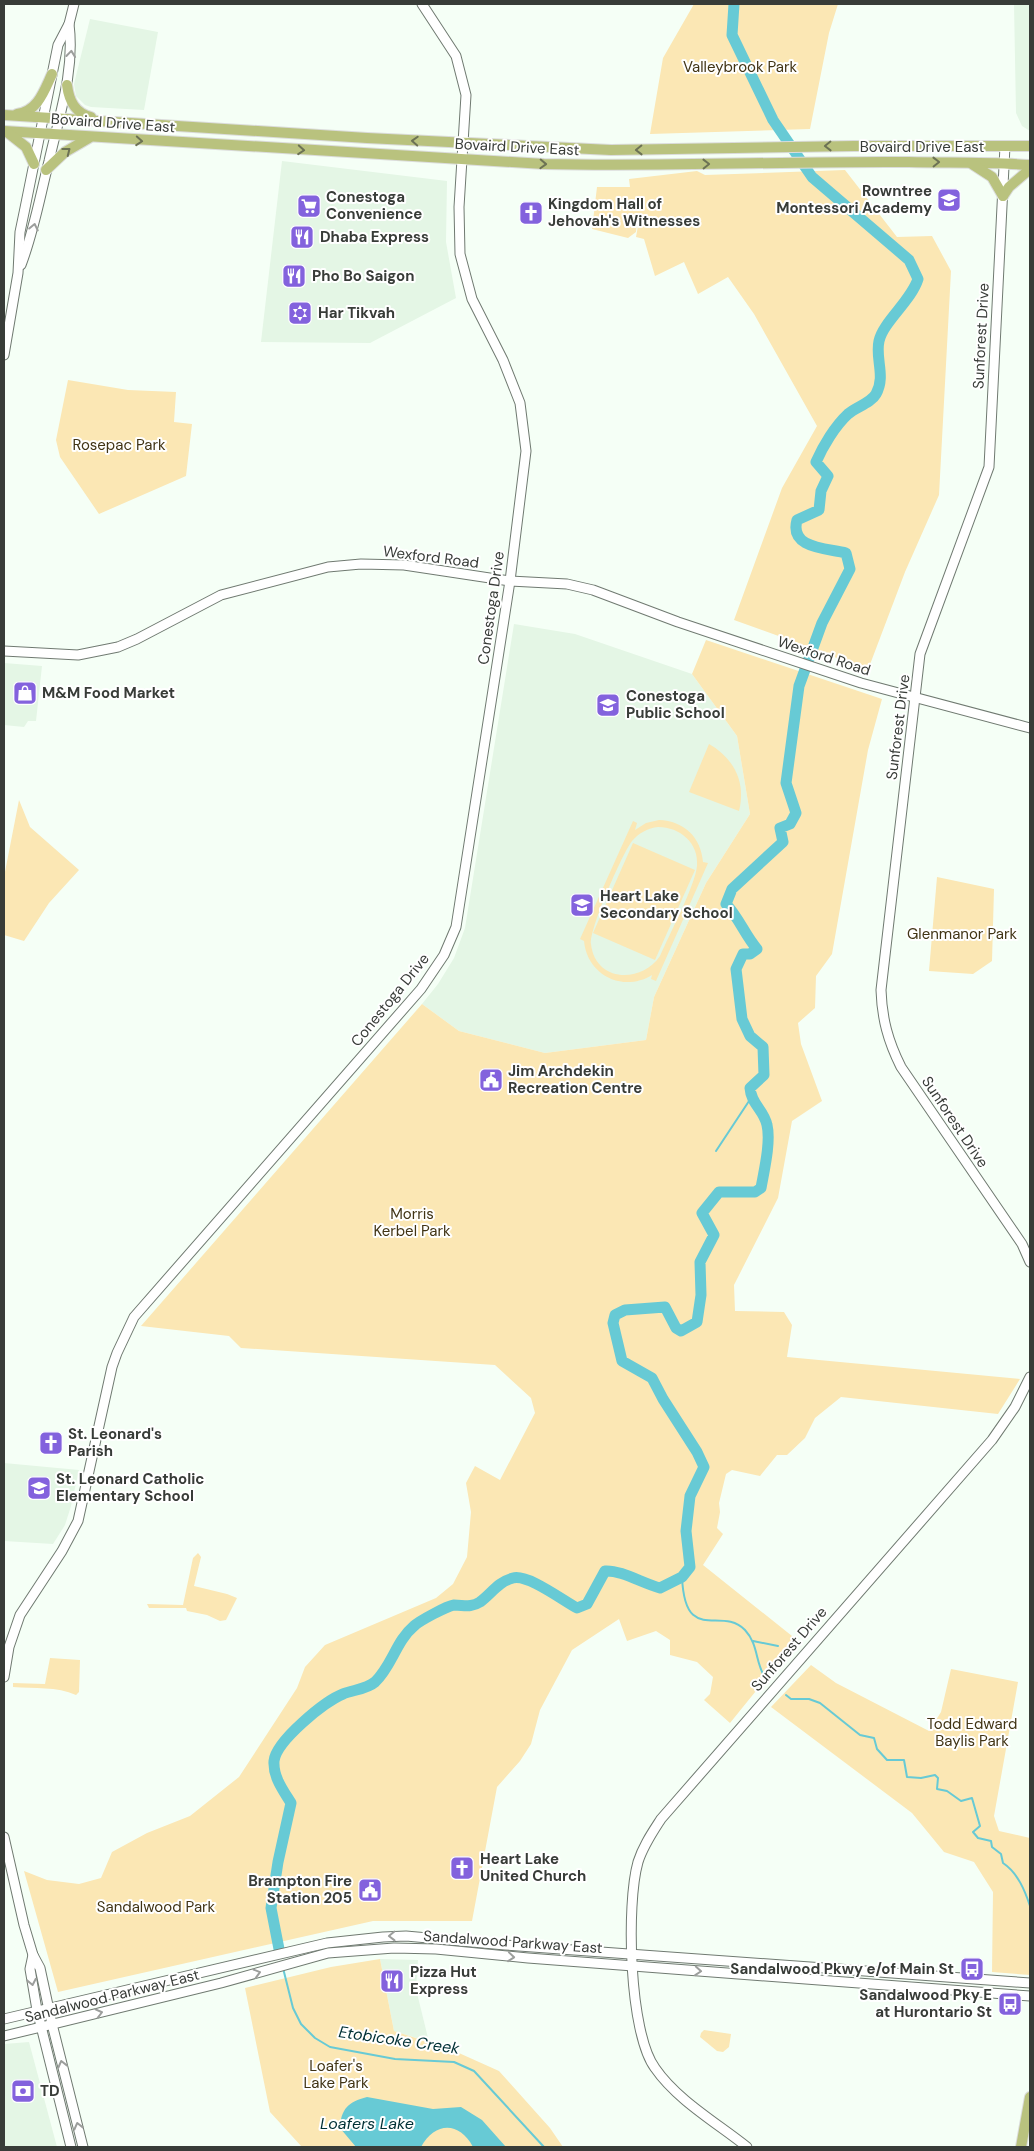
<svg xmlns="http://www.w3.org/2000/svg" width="1034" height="2151" font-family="'DM Sans',sans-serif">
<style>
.built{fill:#e4f6e5}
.green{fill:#fbe7b4;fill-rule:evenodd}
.water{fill:#67cad5}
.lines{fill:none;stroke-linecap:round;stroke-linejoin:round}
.stream{stroke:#67cad5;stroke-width:2}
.river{stroke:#67cad5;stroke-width:11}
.tertiary-casing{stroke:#707a71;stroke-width:11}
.secondary-casing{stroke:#707a71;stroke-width:11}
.primary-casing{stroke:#dbdcdb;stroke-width:12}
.tertiary{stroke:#fff;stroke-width:9}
.secondary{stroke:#fff;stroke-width:9}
.primary{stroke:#b9c27e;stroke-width:10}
.oneway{stroke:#9c9e9c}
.oneway2{stroke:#6c7254}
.labels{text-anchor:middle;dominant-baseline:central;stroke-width:4;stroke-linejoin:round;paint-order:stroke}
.park-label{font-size:15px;fill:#413415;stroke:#fff}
.street-label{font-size:15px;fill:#383c38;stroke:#fff}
.poi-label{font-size:15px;font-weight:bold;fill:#383c38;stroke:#fff;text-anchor:start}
.water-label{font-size:16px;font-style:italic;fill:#003035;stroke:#fff}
</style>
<rect width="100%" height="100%" fill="#f5fff6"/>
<g class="built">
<polygon points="1014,4 1030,4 1030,131 1022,126 1016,113"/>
<polygon points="90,19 158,32 144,110 91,107 85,105 76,96 74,84"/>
<polygon points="282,161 447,181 446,242 456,298 370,343 261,342"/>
<polygon points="514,624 575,634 692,674 737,736 750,814 706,883 654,997 646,1040 545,1053 459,1031 422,1004 438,984 454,958 465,928"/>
<polygon points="4,663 42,666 36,721 28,721 24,727 4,725"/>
<polygon points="4,1463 79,1470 71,1506 65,1525 53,1544 4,1541"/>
<polygon points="380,1959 418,1960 416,1989 429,2042 394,2031"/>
<polygon points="29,2042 57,2147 4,2147 4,2044"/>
</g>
<g class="green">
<polygon points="694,4 838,4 829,33 810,129 650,134 663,58"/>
<polygon points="845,170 897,237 932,236 951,271 939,495 905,572 866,675 831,655 734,620 782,488 817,426 754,314 728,277 698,294 684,262 655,276 644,239 636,237 639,220 638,214 636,232 628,238 592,229 597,187 630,187 629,179 697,171 705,175"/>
<polygon points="68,380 128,390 176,392 174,422 192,424 186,476 99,514 60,457 56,440"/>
<polygon points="706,640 882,699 868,750 832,954 816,976 815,1008 798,1023 801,1044 822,1101 792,1121 778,1198 734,1285 735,1311 784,1312 792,1325 787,1357 1020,1379 998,1414 841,1397 815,1418 805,1438 787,1455 777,1455 760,1476 732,1470 726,1474 719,1503 720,1512 717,1528 723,1534 703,1565 797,1640 730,1723 704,1700 710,1694 713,1677 697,1662 670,1655 670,1640 656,1631 627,1641 619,1619 572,1650 540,1710 531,1744 520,1761 497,1787 472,1921 373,1921 58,1992 24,1871 47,1880 79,1884 101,1878 112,1852 147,1833 190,1816 239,1777 297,1688 305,1667 325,1645 436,1598 453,1584 467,1557 471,1512 466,1483 475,1466 500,1480 535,1413 531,1398 495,1365 241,1348 229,1336 141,1326 422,1004 459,1031 545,1053 646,1040 654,997 706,883 750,814 737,736 692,674"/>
<path d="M709 744C735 759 746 783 739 811L689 792Z"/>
<polygon points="19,800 30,827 79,870 49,903 24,941 4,935 4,877"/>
<path d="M659 820C684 821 701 837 703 862L708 863 656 981 651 979 652 975C623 993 587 975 584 941L580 939 633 821 637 823 635 830 646 823ZM658 827C680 827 699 843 697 866 695 886 669 935 660 956 641 984 595 982 591 944 589 930 622 854 632 841 639 833 648 828 658 827Z"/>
<polygon points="633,843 695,870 655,960 593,933"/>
<polygon points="937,877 994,889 992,961 973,974 929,971"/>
<polygon points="198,1553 201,1557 194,1586 227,1594 237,1598 226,1620 220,1621 207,1615 187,1611 186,1608 149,1608 147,1604 183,1605 193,1558"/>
<path d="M50 1658 80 1660 79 1692 76 1695C57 1686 34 1689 13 1687V1683L45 1684Z"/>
<polygon points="811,1665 836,1683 929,1731 941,1712 951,1669 1018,1682 994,1816 999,1831 1030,1838 1030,1975 992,1972 993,1892 974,1862 944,1852 912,1813 771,1707"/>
<polygon points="380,1959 394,2031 450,2049 499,2071 550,2128 563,2147 302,2147 270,2112 245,1988 331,1967"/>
<polygon points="704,2030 731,2034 729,2047 723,2052 717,2051 700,2037 701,2033"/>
</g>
<path class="water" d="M367 2097 433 2109 461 2107 482 2120 506 2147H473C459 2121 435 2122 421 2147H356L340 2128C341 2109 348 2102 367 2097Z"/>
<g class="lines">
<g class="stream">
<polyline points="716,1151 751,1098"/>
<path d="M682 1577C685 1646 721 1605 745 1630 759 1645 755 1664 766 1679"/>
<polyline points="753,1641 778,1646"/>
<path d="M786 1695 791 1699H809L820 1703 860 1735 874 1738 877 1749 887 1760H904L907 1777 921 1778 935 1775 938 1778 937 1789 947 1791 961 1801 972 1798 980 1826 973 1832 978 1838 991 1841 992 1847 1001 1854 1003 1863C1018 1873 1025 1891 1030 1906"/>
<polyline points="283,1968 293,2008 301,2024 315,2038 330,2047 395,2059 454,2062 474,2071 544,2147"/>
</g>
<path class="river" d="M279 1949 271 1908 278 1862 291 1803C283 1790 273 1777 274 1761 276 1741 325 1701 343 1694 353 1690 367 1689 375 1682 392 1666 396 1641 414 1626 419 1621 447 1606 454 1605 464 1605 471 1608 480 1602 492 1593 498 1582 513 1578 528 1574 562 1600 577 1608L587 1604 605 1571C621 1570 642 1583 660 1588L682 1577 690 1567 686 1531 690 1496 704 1467 697 1452 663 1399 652 1378 622 1361 613 1323 615 1315 625 1310 665 1307 676 1328 681 1331 697 1322 701 1295 700 1262 714 1235 702 1213 719 1192H755L761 1188C764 1171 771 1142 767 1125 764 1110 751 1104 750 1088L764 1075 763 1047 750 1036 742 1019 736 969 743 954H750L757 949C745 935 739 918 726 904L732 889 783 842 780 828 790 824 796 813 786 783 799 686 822 623 850 569 846 553C827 548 789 549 797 520L819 510 821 491 828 476 816 462C823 446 835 426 848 414 856 407 871 403 876 394 886 376 875 359 879 341 883 322 911 301 918 279L909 260 812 177 773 120 732 35 734 4"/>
<g class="tertiary-casing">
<g id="tertiary">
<path d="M1005 146 989 467 920 654 881 990C882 1019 888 1041 901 1067L1022 1244 1030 1262"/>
<polyline points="4,651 78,655 118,647 137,639 221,595 328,567 361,564 404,565 510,581 567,584 593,590 678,622 861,683 1030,728"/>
<polyline points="4,1677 9,1647 20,1615 62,1551 78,1521 112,1367 117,1353 134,1317 421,989 444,955 456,927 510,581 526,451 520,403 503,360 472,299 460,254 459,207 466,95 456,56 422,4"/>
<polyline points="4,1837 24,1925 33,1955 40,1968 52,2024 83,2147"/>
<polyline points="33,1955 30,1969 37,2010 71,2147"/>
<path d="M747 2147C717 2123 677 2100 655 2068 629 2033 626 1904 638 1862 643 1846 652 1833 661 1819L992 1440 1015 1407 1030 1377"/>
</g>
</g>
<g class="secondary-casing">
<g id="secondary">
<path d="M21 265C34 231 40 196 49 161 59 116 75 71 69 24"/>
<polyline points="4,355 18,273 20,232 25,208 58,45 69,24 74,4"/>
<polyline points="4,2019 327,1943 383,1937 406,1936 505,1945 1030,1983"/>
<polyline points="4,2036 221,1983 328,1953 394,1948 436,1949 528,1958 1030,1996"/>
</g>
</g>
<g class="primary-casing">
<g id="primary">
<path d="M67 85C69 101 75 113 91 117"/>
<path d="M17 114C38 111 44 91 52 74"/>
<polyline points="4,115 367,138 611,150 854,146 1030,146"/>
<path d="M4 131 544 164C666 167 787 161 909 162 950 163 990 162 1030 165"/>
<polyline points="7,132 26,147 34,164"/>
<polyline points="972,164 992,177 1003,196"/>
<polyline points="46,170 65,152 89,138"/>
<polyline points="1003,196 1009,187 1030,169"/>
<polyline points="1021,2147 1030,2097"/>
</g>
</g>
<use href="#tertiary" class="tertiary"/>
<use href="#secondary" class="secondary"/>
<use href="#primary" class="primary"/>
</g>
<defs><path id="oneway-chevron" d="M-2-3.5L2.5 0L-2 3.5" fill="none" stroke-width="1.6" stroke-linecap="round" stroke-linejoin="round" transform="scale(1.25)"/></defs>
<g class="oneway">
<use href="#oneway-chevron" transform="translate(71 54) rotate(-84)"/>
<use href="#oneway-chevron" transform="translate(34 227) rotate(-78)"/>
<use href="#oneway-chevron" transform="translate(392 1936) rotate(179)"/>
<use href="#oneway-chevron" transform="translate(511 1957) rotate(6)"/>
<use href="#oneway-chevron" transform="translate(698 1971) rotate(4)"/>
<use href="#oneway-chevron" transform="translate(257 1973) rotate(-16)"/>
<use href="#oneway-chevron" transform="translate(32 1982) rotate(79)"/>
<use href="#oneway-chevron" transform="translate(99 2013) rotate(-14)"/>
<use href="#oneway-chevron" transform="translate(62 2064) rotate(-104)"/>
<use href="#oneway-chevron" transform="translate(78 2126) rotate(-104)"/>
</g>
<g class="oneway2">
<use href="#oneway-chevron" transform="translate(139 141) rotate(4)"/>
<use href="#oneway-chevron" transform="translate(415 141) rotate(-177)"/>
<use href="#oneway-chevron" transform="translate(828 146) rotate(179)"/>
<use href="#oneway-chevron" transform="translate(301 150) rotate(4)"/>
<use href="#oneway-chevron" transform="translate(639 150) rotate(179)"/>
<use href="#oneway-chevron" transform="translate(67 151) rotate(-38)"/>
<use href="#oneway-chevron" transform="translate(936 162) rotate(-1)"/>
<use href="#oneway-chevron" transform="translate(543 164) rotate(2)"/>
<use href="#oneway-chevron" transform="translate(706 164) rotate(-1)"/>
</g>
<defs>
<g id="school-square" transform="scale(1.25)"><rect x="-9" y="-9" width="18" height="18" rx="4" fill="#8362dd" stroke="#fff"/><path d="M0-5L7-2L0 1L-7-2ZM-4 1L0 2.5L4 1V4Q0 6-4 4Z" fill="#fff"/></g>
<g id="supermarket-square" transform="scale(1.25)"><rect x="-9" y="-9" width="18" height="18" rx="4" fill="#8362dd" stroke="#fff"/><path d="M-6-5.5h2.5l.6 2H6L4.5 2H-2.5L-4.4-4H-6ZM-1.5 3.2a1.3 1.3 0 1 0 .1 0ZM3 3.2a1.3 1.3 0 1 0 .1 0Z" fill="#fff"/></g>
<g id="church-square" transform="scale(1.25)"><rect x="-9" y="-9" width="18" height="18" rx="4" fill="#8362dd" stroke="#fff"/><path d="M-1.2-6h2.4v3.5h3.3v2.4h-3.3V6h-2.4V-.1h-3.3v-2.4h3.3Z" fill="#fff"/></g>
<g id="restaurant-square" transform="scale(1.25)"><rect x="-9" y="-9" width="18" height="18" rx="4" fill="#8362dd" stroke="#fff"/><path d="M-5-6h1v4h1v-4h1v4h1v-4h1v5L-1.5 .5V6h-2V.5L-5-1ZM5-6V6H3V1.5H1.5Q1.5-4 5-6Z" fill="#fff"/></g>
<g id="synagogue-square" transform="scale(1.25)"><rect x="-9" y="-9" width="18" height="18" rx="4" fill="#8362dd" stroke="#fff"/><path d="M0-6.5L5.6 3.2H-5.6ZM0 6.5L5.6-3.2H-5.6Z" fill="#fff"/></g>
<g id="shop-square" transform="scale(1.25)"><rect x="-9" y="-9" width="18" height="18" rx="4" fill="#8362dd" stroke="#fff"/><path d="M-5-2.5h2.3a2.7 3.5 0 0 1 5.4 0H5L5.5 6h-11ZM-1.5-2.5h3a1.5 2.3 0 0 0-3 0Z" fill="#fff"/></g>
<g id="civic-square" transform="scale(1.25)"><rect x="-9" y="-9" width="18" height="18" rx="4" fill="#8362dd" stroke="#fff"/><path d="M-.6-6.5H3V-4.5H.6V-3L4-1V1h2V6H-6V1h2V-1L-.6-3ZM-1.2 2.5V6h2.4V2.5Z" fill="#fff"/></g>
<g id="bus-square" transform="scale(1.25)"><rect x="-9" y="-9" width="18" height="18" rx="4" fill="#8362dd" stroke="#fff"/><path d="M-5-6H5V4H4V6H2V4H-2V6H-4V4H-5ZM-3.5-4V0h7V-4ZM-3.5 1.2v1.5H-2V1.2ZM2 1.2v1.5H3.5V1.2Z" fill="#fff"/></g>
<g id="bank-square" transform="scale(1.25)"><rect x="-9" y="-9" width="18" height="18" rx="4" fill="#8362dd" stroke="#fff"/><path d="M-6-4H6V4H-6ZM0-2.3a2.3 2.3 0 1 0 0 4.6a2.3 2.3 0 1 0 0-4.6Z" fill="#fff"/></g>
</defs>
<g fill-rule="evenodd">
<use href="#school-square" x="949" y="200"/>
<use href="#supermarket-square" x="309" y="206"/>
<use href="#church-square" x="531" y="213"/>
<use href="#restaurant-square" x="302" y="237"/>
<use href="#restaurant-square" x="294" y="276"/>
<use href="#synagogue-square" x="300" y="313"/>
<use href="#shop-square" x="25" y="693"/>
<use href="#school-square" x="608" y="705"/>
<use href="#school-square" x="582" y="905"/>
<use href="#civic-square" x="491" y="1080"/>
<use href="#church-square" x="51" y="1443"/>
<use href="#school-square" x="39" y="1488"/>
<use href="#church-square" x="462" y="1868"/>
<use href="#civic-square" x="370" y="1890"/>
<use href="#bus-square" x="972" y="1969"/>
<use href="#restaurant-square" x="392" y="1981"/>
<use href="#bus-square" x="1010" y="2004"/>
<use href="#bank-square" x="23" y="2091"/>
</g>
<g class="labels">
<g class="park-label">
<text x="740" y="67">Valleybrook Park</text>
<text x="119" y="445">Rosepac Park</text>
<text x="962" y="934">Glenmanor Park</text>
<text x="412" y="1214">Morris<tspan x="412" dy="17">Kerbel Park</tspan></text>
<text x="972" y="1724">Todd Edward<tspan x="972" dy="17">Baylis Park</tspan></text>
<text x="156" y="1907">Sandalwood Park</text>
<text x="336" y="2066">Loafer's<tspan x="336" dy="17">Lake Park</tspan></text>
</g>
<g class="street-label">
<text transform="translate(113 123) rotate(4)">Bovaird Drive East</text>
<text transform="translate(517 147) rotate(3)">Bovaird Drive East</text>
<text x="922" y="147">Bovaird Drive East</text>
<text transform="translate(981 336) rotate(-87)">Sunforest Drive</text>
<text transform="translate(431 557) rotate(7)">Wexford Road</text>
<text transform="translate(491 608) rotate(-82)">Conestoga Drive</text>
<text transform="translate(824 656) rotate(18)">Wexford Road</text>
<text transform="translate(898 727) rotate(-83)">Sunforest Drive</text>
<text transform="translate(390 1000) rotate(-51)">Conestoga Drive</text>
<text transform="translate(955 1122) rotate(56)">Sunforest Drive</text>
<text transform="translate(789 1649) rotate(-49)">Sunforest Drive</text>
<text transform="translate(513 1942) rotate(4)">Sandalwood Parkway East</text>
<text transform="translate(112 1996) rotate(-14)">Sandalwood Parkway East</text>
</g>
<g class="poi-label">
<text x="932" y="191" text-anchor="end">Rowntree<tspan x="932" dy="17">Montessori Academy</tspan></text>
<text x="326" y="197">Conestoga<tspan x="326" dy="17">Convenience</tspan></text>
<text x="548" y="204">Kingdom Hall of<tspan x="548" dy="17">Jehovah's Witnesses</tspan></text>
<text x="320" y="237">Dhaba Express</text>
<text x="312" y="276">Pho Bo Saigon</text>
<text x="318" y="313">Har Tikvah</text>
<text x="42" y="693">M&amp;M Food Market</text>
<text x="626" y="696">Conestoga<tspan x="626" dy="17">Public School</tspan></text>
<text x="600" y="896">Heart Lake<tspan x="600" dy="17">Secondary School</tspan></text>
<text x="508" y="1071">Jim Archdekin<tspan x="508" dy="17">Recreation Centre</tspan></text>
<text x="68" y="1434">St. Leonard's<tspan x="68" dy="17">Parish</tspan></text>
<text x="56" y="1479">St. Leonard Catholic<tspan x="56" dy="17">Elementary School</tspan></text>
<text x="480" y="1859">Heart Lake<tspan x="480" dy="17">United Church</tspan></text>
<text x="352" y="1881" text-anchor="end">Brampton Fire<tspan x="352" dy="17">Station 205</tspan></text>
<text x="954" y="1969" text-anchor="end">Sandalwood Pkwy e/of Main St</text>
<text x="410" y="1972">Pizza Hut<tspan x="410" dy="17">Express</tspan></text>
<text x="992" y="1995" text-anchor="end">Sandalwood Pky E<tspan x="992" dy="17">at Hurontario St</tspan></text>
<text x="40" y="2091">TD</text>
</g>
<g class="water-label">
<text transform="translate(399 2040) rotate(8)">Etobicoke Creek</text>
<text x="367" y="2123">Loafers Lake</text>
</g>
</g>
<rect width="1034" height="2151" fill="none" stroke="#383c38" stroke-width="10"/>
</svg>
